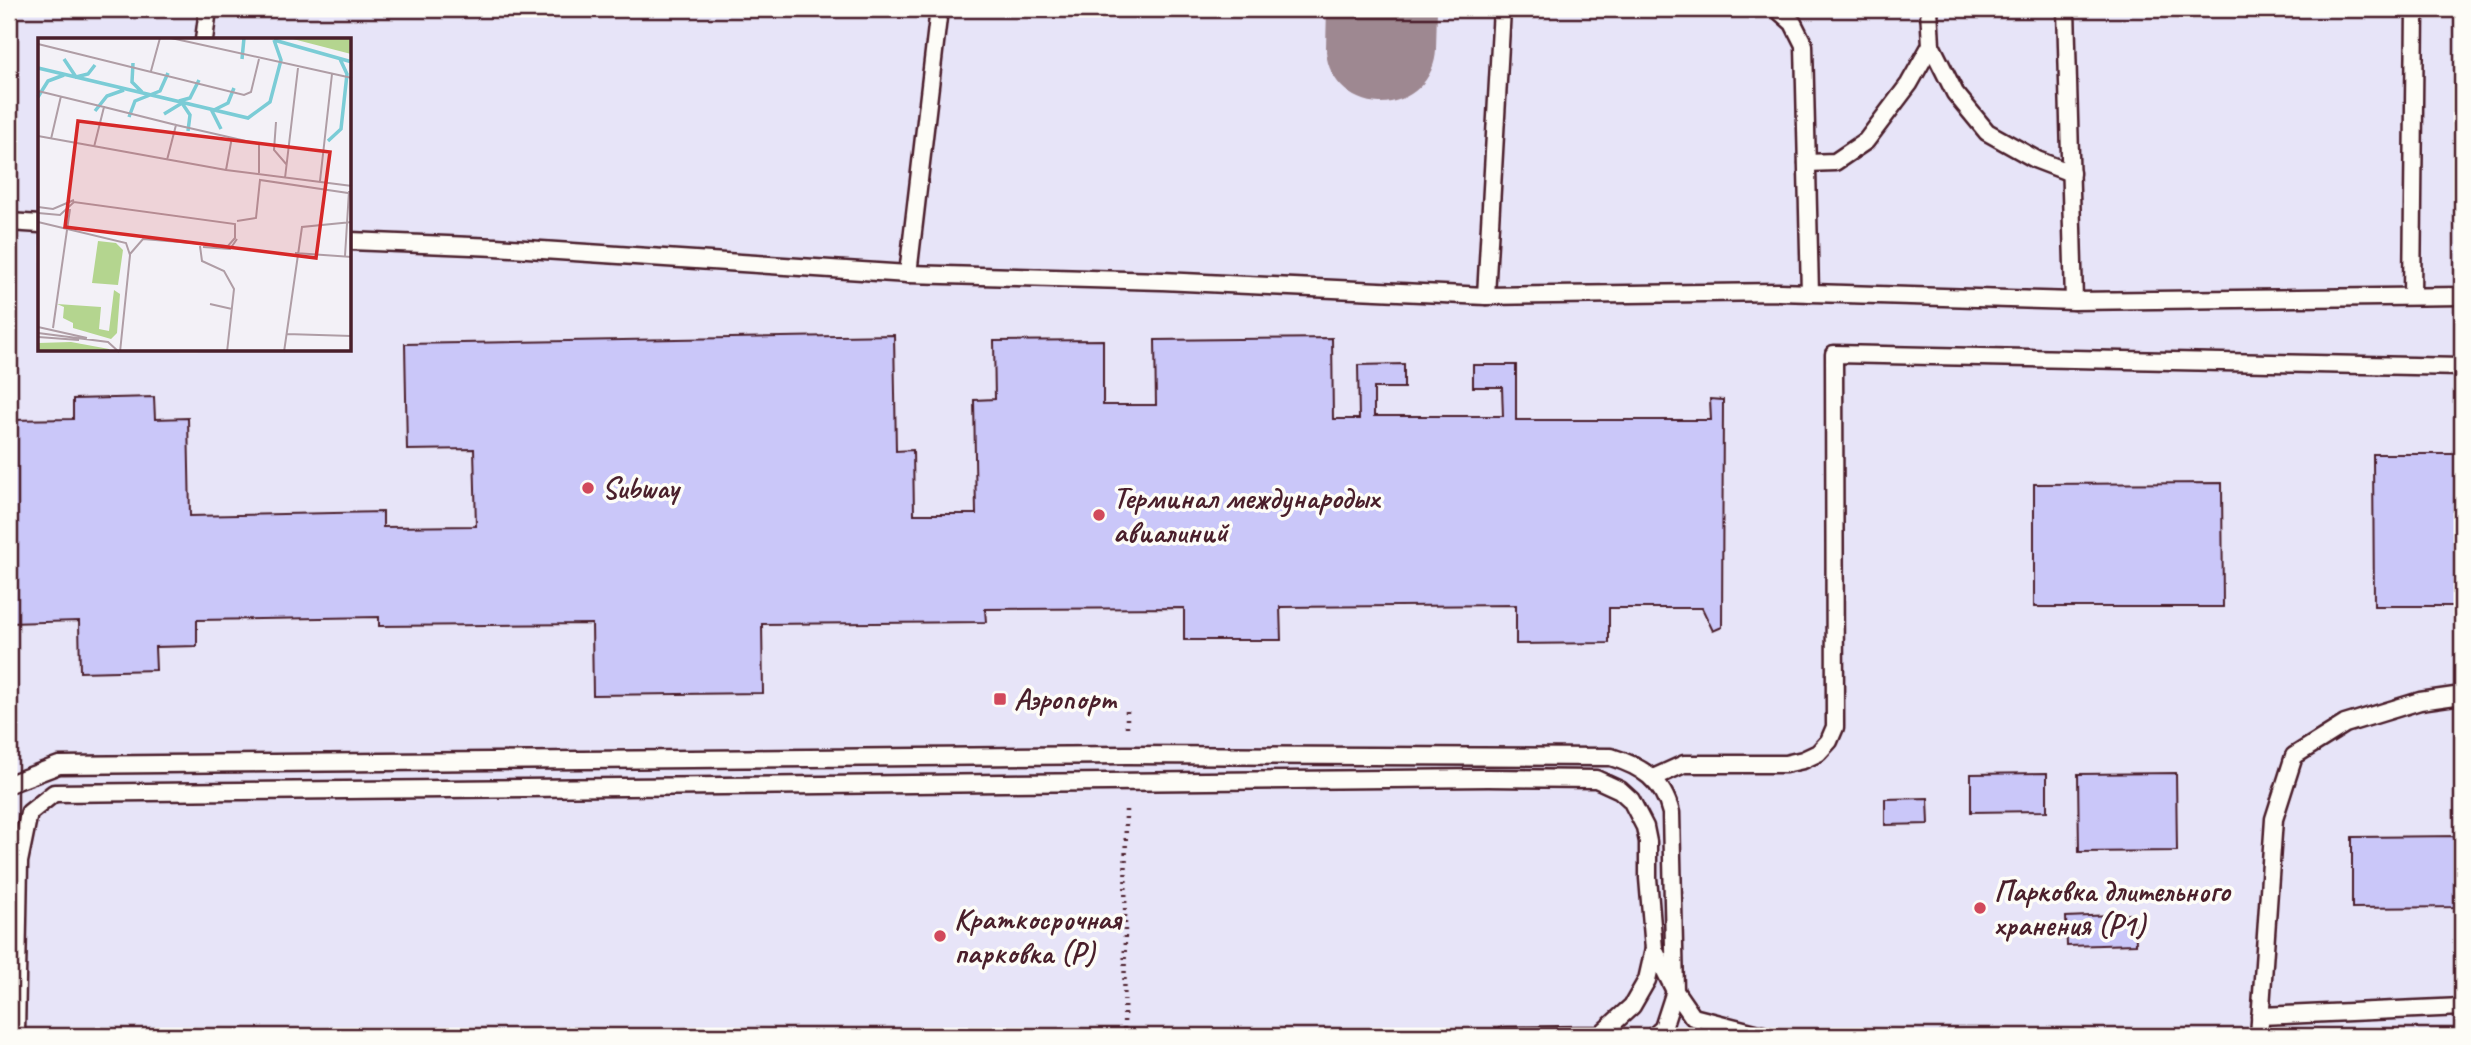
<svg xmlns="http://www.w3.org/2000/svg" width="2471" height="1045" font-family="Caveat,sans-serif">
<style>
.built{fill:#e7e4f8;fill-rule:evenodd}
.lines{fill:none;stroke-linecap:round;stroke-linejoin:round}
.taxiway{stroke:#9e8891;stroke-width:110}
.building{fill:#cac7f9;stroke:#4a1f2b;stroke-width:2}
.lane-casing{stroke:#4a1f2b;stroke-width:21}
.path{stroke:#4a1f2b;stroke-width:4.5;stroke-dasharray:2 5;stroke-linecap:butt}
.lane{stroke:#fdfcf7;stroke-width:16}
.poi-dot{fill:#d1495b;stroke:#fdfcf7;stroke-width:2.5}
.labels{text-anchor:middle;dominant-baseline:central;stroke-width:7;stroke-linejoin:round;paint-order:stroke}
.poi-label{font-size:30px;font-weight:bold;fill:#4a1f2b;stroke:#fdfcf7;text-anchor:start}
.inset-river{fill:none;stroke:#7bccd6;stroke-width:3.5}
.inset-road{fill:none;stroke:#af9da5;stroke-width:2}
.view{fill:#d62828;fill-opacity:0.15;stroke:#d62828;stroke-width:3.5}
.inset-edge{fill:none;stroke:#4a1f2b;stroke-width:3.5}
</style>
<rect width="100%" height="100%" fill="#f3f1f7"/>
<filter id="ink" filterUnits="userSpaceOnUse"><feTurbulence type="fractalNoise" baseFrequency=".0143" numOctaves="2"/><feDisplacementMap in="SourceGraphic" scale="14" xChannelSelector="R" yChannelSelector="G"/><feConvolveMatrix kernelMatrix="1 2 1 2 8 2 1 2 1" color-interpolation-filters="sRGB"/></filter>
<g filter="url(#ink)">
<path class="built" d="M9 9H2462V1036H9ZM40 40H350V350H40Z"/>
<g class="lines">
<polyline class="taxiway" points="1381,48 1382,9"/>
</g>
<g class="building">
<polygon points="894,335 896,451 913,450 914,514 976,514 974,400 995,399 994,341 1103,340 1103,405 1156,405 1155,340 1332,338 1333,419 1359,419 1358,365 1404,364 1404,388 1374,388 1374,416 1503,416 1502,387 1473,387 1473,365 1516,365 1516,420 1711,420 1710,399 1723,400 1722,627 1713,631 1702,608 1609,608 1609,643 1516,644 1516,605 1280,607 1281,640 1184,640 1184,608 985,609 986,622 762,624 763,693 593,695 592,624 379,626 379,617 197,620 197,646 155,647 156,670 80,672 79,621 9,623 9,420 73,419 73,399 154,397 155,419 188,418 190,516 383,512 383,527 476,526 474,449 407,450 405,344"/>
<polygon points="2373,454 2462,454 2462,606 2374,606"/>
<polygon points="2222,483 2223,607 2034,607 2034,484"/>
<polygon points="2047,773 2047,811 1971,812 1971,774"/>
<polygon points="2176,773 2177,851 2079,852 2078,774"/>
<polygon points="1928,798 1929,824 1885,825 1885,799"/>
<polygon points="2462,836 2462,907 2352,908 2352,837"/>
<polygon points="2135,914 2136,944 2067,946 2066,917"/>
</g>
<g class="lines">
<g class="lane-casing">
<g id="lane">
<polyline points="1777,9 1793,23 1804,45 1810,293"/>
<polyline points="1929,9 1931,45 1955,93 1987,132 2037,160 2071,173"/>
<polyline points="2066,9 2074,301"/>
<polyline points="204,40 208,9"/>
<polyline points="1807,163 1835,162 1866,141 1909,84 1931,45"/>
<polyline points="9,222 40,224"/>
<polyline points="350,241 496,247 908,274 1162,281 1486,296 1779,292 2074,301 2462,296"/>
<polyline points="908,274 939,9"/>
<polyline points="1486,296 1502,9"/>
<polyline points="2412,296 2415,9"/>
<polyline points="1653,778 1684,764 1785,764 1803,760 1818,753 1829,741 1835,727 1834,354 2462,367"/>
<path d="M9 784 59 765 1127 755 1611 757C1641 766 1663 780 1671 813L1675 991 1663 1028 1654 1036"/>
<polyline points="1654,949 1675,991 1693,1017 1767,1036"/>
<polyline points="2260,1016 2462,1007"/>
<polyline points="16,1036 19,862 29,813 54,793 1488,778 1596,779 1620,790 1631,800 1645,827 1648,842 1648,878 1654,949 1647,980 1632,1006 1600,1035 1505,1036"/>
<polyline points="2259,1036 2274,819 2294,756 2345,724 2420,701 2462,695"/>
</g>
</g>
<g class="path">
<polyline points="1127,727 1127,711"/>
<polyline points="1124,1036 1126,810"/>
</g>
<use href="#lane" class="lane"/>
</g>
</g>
<g class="poi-dot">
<circle cx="588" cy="488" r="7"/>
<circle cx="1099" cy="515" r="7"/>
<rect x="993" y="692" width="14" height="14" rx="3.5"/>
<circle cx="1980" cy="908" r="7"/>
<circle cx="940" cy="936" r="7"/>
</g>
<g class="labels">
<g class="poi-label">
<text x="602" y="488">Subway</text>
<text x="1113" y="498">Терминал международых<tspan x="1113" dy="34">авиалиний</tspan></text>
<text x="1014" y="699">Аэропорт</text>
<text x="1994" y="891">Парковка длительного<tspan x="1994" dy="34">хранения (P1)</tspan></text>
<text x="954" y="919">Краткосрочная<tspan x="954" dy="34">парковка (P)</tspan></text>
</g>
</g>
<g transform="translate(38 38)">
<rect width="313" height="313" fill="#f3f1f7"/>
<path d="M313 0V16L255 1V0ZM60 203 78 205 85 212 80 247 54 245ZM76 252 82 256 79 295 73 301 35 290V285L25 280 26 269 19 266 63 269 61 291 71 293ZM33 304 71 311 72 313H0V305Z" fill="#b4d58f"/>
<path class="inset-river" d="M236 2 314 24M26 21 38 39 50 36 57 27M204 21 206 0M95 25 94 44 104 54M0 30 210 80 232 64 243 22 236 2M0 59 10 43 26 37M141 63 152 60 161 42M57 73 69 58 86 52M126 76 144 65 152 77 150 93M91 79 97 63 122 53 130 35M183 91 174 73 190 65 196 50M290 103 303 91 309 36 302 21"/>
<path class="inset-road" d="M133 0 314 40M0 6 206 57 213 54 221 21M113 33 122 0M0 53 66 69 56 109M66 69 138 87M238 84 236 112 249 127M0 98 188 132 314 148M13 101 23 58M129 122 138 87 221 106V135M188 132 194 99M247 140 260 30M282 143 294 36M0 169 15 171 36 162M0 175 22 177 36 164 197 186V200L190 208 105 201 92 216M199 183 218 180 222 142 310 155M0 184 88 205 92 217 82 314M162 208 164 223 186 233 196 251 189 314M165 209 192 211 199 201M257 215 314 219M307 218 311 153M172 266 194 271M0 289 49 300M15 290 32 171M0 295 70 304 81 314M248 296 314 298M0 299 41 302M246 314 264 189 314 184"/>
<path class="view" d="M40 83 292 114 278 220 27 189Z"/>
<rect width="313" height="313" class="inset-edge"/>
</g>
<rect width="2471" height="1045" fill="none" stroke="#fdfcf7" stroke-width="35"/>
<rect x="18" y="18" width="2436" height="1010" fill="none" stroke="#4a1f2b" stroke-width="2.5" filter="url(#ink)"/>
</svg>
